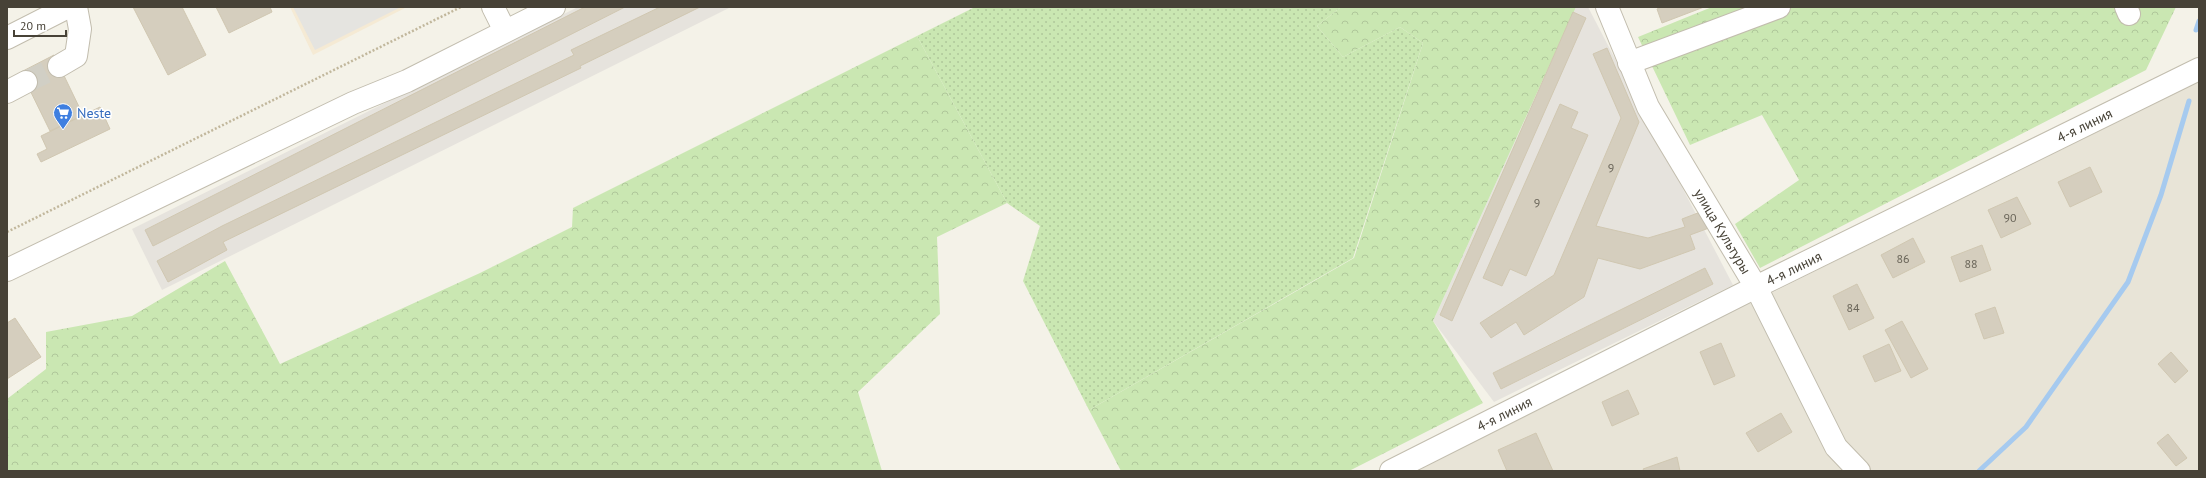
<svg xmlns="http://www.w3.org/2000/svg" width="2206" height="478" font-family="'PT Sans',sans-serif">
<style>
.residential{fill:#e8e4d7}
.commercial{fill:#f5ead4}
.industrial{fill:#e6e3dd}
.grass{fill:url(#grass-dots)}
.forest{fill:url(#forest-crowns)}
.parking{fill:#e5e4e0}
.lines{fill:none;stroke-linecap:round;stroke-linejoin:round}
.stream{stroke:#a6caef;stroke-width:5}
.building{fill:#d5cebe;stroke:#d0c7b1}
.minor-tunnel{stroke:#d1cfc5;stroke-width:22;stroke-dasharray:22 11;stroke-linecap:butt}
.minor-casing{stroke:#c2bdae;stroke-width:24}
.path{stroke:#c1b79c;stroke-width:2.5;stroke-dasharray:2 2;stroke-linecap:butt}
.minor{stroke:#fff;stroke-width:22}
.labels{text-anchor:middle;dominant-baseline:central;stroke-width:3;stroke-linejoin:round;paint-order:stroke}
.number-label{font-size:12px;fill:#6a6559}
.shop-label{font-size:14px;fill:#366cbe;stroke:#fff;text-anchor:start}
.street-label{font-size:14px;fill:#474237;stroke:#fff}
</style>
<defs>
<pattern id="grass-dots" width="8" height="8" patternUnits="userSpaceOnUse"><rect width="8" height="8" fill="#cae7b2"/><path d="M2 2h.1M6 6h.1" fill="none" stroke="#afc79a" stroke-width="1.8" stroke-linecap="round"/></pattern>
<pattern id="forest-crowns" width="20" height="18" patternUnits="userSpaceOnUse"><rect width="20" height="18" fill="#cae7b2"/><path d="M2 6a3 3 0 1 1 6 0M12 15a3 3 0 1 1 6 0" fill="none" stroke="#afc79a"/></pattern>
</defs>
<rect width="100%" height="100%" fill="#f4f2e8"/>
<polygon class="residential" points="2199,80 2199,471 1414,471"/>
<polygon class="commercial" points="290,7 407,7 313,55"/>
<g class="industrial">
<polygon points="578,7 731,7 162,290 132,229"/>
<polygon points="1576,7 1588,7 1733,285 1494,402 1433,321"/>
</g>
<polygon class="grass" points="975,7 1341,7 1317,26 1343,57 1400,27 1423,43 1353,258 1089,410 1023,281 1040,226 1007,203 917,36"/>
<g class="forest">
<polygon points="1341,7 1576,7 1433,321 1483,403 1349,471 1121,471 1089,410 1354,258 1423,43 1400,27 1343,57 1317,26"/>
<polygon points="1712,7 2176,7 2146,70 1760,268 1735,224 1799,180 1762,115 1690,145 1638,37"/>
<polygon points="917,36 1007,203 937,237 940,314 858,392 882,471 7,471 7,399 46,369 46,332 132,316 225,261 280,364 480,273 572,227 573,208"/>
</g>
<polygon class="parking" points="293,7 401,7 315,50"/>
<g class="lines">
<g class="stream">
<polyline points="2196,30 2199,21"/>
<polyline points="1979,471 2026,427 2128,282 2161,195 2189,101"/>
</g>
</g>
<g class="building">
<polygon points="133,7 182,7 206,55 168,75"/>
<polygon points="216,7 270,7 272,12 229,33"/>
<polygon points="585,7 625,7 153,246 145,230"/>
<polygon points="660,7 700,7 580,66 581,68 223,242 227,250 168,282 157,261 222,226 574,55 571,50"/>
<polygon points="1661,7 1704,7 1662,23 1657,9"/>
<polygon points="1573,12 1586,18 1452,321 1440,315"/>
<polygon points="1607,48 1639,122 1596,226 1648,238 1685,227 1682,219 1703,211 1709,228 1690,235 1695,249 1640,269 1598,258 1584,297 1524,335 1516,322 1491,338 1480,323 1554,275 1621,118 1593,54"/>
<polygon points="54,55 83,115 50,131 21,72"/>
<polygon points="1560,104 1578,112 1571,128 1588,135 1526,276 1510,269 1502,286 1483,278"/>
<polygon points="100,107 110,129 41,162 37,154 47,149 41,136"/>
<polygon points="2090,167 2102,192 2070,207 2058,182"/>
<polygon points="2017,197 2031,224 2001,238 1988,210"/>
<polygon points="1913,238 1925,262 1893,278 1881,255"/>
<polygon points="1982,245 1991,270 1960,282 1951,257"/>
<polygon points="1705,268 1713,284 1501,389 1493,373"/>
<polygon points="1857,284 1874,318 1849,330 1833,296"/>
<polygon points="1995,307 2004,333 1984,339 1975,314"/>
<polygon points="15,318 41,357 7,379 7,323"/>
<polygon points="1902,321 1928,369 1911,378 1885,330"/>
<polygon points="1721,343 1735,376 1714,385 1700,352"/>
<polygon points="1889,344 1901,371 1875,382 1863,356"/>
<polygon points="2171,352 2188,371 2175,383 2158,364"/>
<polygon points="1628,390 1639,414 1612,426 1602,402"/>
<polygon points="1781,413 1792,432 1758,452 1746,433"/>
<polygon points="1536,433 1553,471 1507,471 1498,450"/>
<polygon points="2168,434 2187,458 2176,466 2157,443"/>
<polygon points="1677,457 1680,471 1644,471 1643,469"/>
</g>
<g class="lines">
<polyline class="minor-tunnel" points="26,82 59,66"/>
<g class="minor-casing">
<g id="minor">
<polyline points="493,7 505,31"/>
<path id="s1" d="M1607 7 1648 107 1756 287 1836 447 1859 471"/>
<polyline points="2126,7 2129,14"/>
<polyline points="7,38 68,7"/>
<polyline points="1629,63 1779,7"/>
<polyline points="59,66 76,56 80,29 76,7"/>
<polyline points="7,92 26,82"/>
<polyline points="7,270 353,103 407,81 554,7"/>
<path id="s2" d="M1391 471 1756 287 2199 69"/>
</g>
</g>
<polyline class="path" points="7,232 461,7"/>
<use href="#minor" class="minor"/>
</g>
<defs>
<g id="supermarket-pin" transform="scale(1)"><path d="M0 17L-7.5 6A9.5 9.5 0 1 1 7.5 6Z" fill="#3f7fe0" stroke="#fff"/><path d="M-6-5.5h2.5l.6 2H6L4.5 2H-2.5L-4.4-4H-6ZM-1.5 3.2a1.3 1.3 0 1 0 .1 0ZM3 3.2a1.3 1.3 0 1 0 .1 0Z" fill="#fff"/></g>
</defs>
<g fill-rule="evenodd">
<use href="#supermarket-pin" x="63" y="113"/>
</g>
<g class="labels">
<g class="number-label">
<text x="1611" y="167">9</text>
<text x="1537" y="202">9</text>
<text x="2010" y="217">90</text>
<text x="1903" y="258">86</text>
<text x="1971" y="263">88</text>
<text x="1853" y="307">84</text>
</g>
<g class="shop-label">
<text x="77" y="113">Neste</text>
</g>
<g class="street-label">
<text stroke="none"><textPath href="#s2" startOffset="775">4-я линия</textPath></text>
<text stroke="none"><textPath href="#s1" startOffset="253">улица Культуры</textPath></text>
<text stroke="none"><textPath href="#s2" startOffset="451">4-я линия</textPath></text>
<text stroke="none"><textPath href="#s2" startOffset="127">4-я линия</textPath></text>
</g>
</g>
<rect width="2206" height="478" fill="none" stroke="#474237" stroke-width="16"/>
<path d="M14 30v6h52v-6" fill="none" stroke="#474237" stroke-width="2"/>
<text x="20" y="30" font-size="12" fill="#474237" stroke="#ffffff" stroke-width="3" paint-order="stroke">20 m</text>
</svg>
